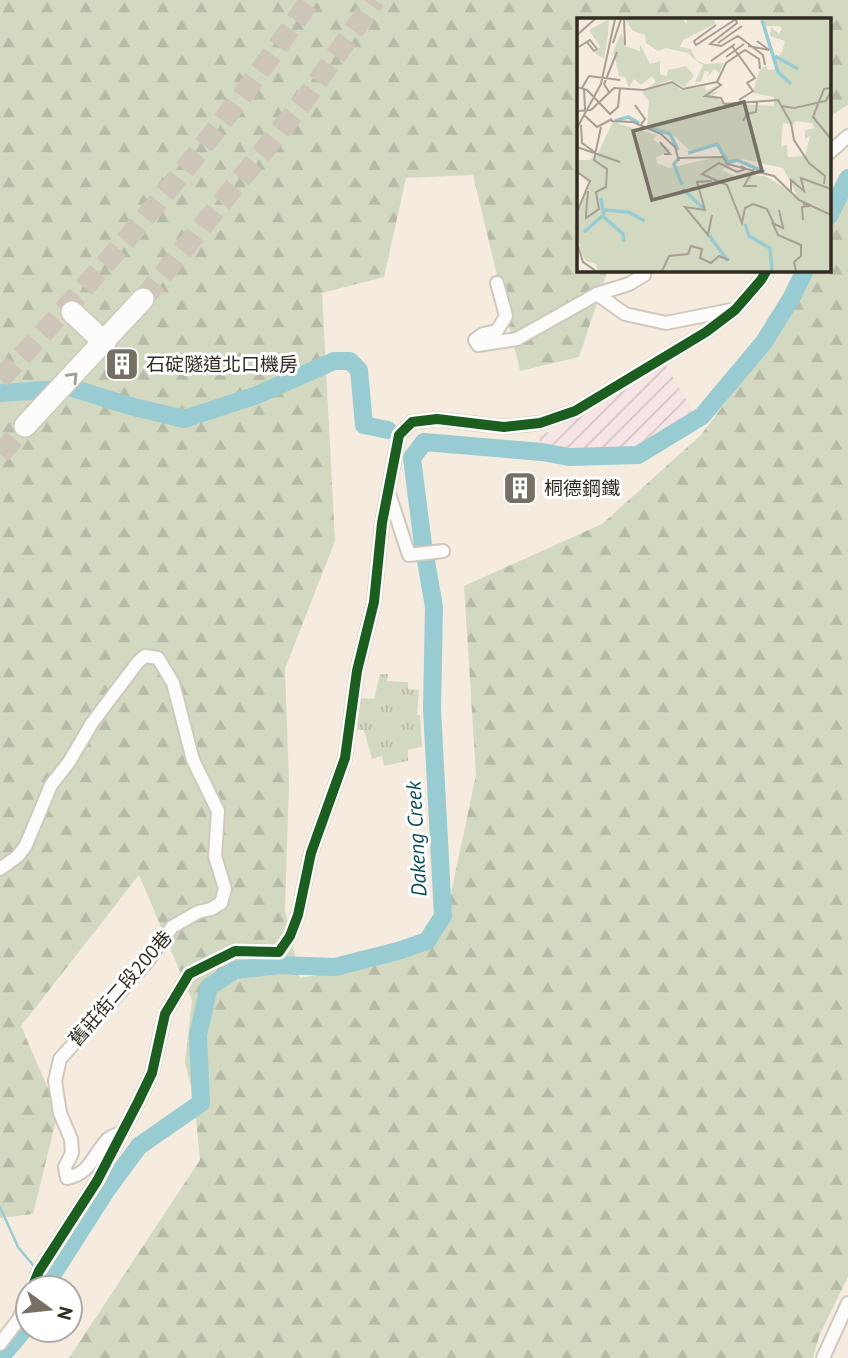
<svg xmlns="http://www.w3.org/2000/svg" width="848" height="1358" font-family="'PT Sans','Noto Sans TC',sans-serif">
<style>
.industrial{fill:url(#industrial-furrows)}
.grass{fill:url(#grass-tufts)}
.forest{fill:url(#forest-firs)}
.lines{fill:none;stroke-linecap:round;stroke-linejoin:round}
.stream{stroke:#99cbd2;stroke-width:2.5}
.river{stroke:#99cbd2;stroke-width:18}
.highway-tunnel{stroke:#cec5b9;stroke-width:21;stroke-dasharray:21 10;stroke-linecap:butt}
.street-casing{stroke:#cfc8be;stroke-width:16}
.highway-casing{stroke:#cfc8be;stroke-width:24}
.street{stroke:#fefcfa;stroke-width:12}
.highway{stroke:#fefcfa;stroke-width:21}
.cycleway-casing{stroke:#fff;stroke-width:15}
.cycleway{stroke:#1b5e20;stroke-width:10}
.oneway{stroke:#a29e98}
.labels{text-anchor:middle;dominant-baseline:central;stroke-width:6;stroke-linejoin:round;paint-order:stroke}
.poi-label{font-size:19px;fill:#312b21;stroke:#fff;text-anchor:start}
.street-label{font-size:19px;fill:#312b21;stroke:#fff}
.water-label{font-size:21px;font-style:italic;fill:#054c58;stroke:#fff}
.inset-river{fill:none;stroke:#99cbd2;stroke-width:3.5}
.inset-road{fill:none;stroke:#a79f93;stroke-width:2}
.view{fill:#766f64;fill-opacity:0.15;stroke:#766f64;stroke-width:3.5}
.inset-edge{fill:none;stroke:#312b21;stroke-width:3.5}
</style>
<defs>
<pattern id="industrial-furrows" width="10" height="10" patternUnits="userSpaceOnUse" patternTransform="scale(1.75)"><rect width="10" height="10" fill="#f6e5e4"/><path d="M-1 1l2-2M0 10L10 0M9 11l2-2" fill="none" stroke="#d3c5c3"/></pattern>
<pattern id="grass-tufts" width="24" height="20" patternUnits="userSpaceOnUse" patternTransform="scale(1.75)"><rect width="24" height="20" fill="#d3d9c1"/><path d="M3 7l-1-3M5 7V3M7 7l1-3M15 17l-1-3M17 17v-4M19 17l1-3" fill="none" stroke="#b6baa6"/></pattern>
<pattern id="forest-firs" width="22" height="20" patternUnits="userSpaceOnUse" patternTransform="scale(1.75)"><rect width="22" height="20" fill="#d3d9c1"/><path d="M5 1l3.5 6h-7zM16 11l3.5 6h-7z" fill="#b6baa6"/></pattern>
</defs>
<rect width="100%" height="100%" fill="#f5ecdf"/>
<polygon class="industrial" points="666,365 692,410 683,422 652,443 626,451 596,455 545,450 536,434 549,432 585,414"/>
<polygon class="grass" points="380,674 388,674 387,681 408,682 408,689 419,690 417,715 420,715 422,747 408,750 408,761 384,766 382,756 372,759 364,730 357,730 359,698 374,699"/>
<polygon class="forest" points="0,0 848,0 848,105 829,117 829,19 578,19 578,270 608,270 579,357 520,371 473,175 406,178 384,277 322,293 335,541 285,669 289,782 285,910 300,978 397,960 446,917 476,775 464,586 602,524 701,435 753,366 804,270 829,270 829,216 848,171 848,1277 819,1336 813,1358 69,1358 200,1160 194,1099 185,1062 192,1000 139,875 21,1026 58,1112 33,1214 0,1218"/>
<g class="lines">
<g class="stream">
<polyline points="0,1207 18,1247 33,1265"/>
<polyline points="50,1271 53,1272"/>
</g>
<g class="river">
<polyline points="829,216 848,178"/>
<polyline points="72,388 130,406 184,419 257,395 334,361 350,361 359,370 364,425 388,430"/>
<polyline points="0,393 46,390"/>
<polyline points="423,545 412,458 424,442 542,452 569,457 638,455 702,416 764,342 792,297 805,270"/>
<polyline points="44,1288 106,1191 139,1146 201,1103 198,1035 209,987 235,970 280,965 335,967 398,951 427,941 443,916 432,709 434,607 426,561"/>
<polyline points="0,1358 22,1332 28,1320"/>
</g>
<g class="highway-tunnel">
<polyline points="143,299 301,105 375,0"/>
<path d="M0 379C113 260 218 136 310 0"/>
<polyline points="0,454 25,426"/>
</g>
<g class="street-casing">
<g id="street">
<polyline points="829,153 848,136"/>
<polyline points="497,283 506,316 497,331 483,334 475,340 478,345 517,339 597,294 629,284 644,275"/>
<polyline points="597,294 625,314 666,323 731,310"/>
<polyline points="389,494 409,555 443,551"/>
<path d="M0 869 18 856 26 845 51 785 69 762 92 723 138 662 145 656 158 658 173 683 193 760 218 811 215 856 225 889 221 903 211 909 198 912 172 927 146 963 60 1059 55 1081 60 1113 71 1139 72 1153 65 1167 67 1178C90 1174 93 1155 107 1140 111 1136 117 1135 122 1132"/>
<polyline points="32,1288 39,1271 97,1181 138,1102 152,1073 165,1014 189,974 235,951 279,952 290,936 298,915 311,853 345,758 357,671 374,602 382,523 399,435 412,422 437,419 504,427 540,423 575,411 706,332 735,310 761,280 767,270"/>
<polyline points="0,1344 19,1319 28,1297"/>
<polyline points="823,1358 848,1303"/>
</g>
</g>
<g class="highway-casing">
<g id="highway">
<polyline points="72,312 105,343"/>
<polyline points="25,426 143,299"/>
</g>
</g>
<use href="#street" class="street"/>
<use href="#highway" class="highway"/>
<g class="cycleway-casing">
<polyline id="cycleway" points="32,1288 39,1271 97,1181 138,1102 152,1073 165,1014 189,974 235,951 279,952 290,936 298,915 311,853 345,758 357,671 374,602 382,523 399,435 412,422 437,419 504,427 540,423 575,411 706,332 735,310 761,280 767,270"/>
</g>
<use href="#cycleway" class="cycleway"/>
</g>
<defs><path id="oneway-chevron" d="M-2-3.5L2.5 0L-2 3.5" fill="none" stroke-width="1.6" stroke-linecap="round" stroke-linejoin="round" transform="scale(1.75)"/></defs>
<use class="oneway" href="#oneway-chevron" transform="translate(73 377) rotate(-46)"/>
<defs>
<g id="building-square" transform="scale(1.75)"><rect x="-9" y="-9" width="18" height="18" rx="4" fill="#766f64" stroke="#fff"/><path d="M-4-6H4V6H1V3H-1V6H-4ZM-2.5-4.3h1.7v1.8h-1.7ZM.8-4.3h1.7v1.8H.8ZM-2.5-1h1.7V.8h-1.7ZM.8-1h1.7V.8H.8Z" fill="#fff"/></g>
</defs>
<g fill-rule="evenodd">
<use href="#building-square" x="122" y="364"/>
<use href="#building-square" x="520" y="488"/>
</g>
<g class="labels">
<g class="poi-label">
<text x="146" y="364">石碇隧道北口機房</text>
<text x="544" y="488">桐德鋼鐵</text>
</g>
<g class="street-label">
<text transform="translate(120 988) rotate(-49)">舊莊街二段200巷</text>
</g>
<g class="water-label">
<text transform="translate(416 839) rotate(-93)">Dakeng Creek</text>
</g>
</g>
<g transform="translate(577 18)">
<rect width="254" height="254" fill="#f5ecdf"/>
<path d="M32 1 31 18 27 41 18 35 23 29 12 12ZM48 1H107L109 7 110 1H137L138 6 106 22 103 29 114 31 119 42 128 46 147 45 142 55 137 51 130 60 132 54 128 53 124 64H118L126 47 118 42 111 35 89 30 81 33 69 25 68 17 56 13ZM188 1H254V253H56L61 244 45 220 0 214V196L13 167 0 152 1 142H12L21 135 36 104 80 117 76 122 94 132 79 140 80 145 92 150 148 137 140 126 112 132 95 116 70 109 72 83 65 74 95 64 104 72 128 68 129 73 143 66 130 76 143 73 136 77 146 85 197 88V79L176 75 182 53 189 47 191 52 198 51 195 37 201 39 205 34 208 23 193 18 194 9 202 16 205 10 202 8H185ZM219 103 235 105 237 110 228 112V121L233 118 228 138 211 139 210 127 204 128 206 105 216 107ZM165 141 206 150 220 177 188 158 175 157 173 153 158 158 144 152ZM44 15 49 28 63 33V26L73 46 83 43V56L90 58 91 52 109 48 117 58 107 69 94 62 70 70 79 64 75 58 64 67 57 61 52 70 48 59 42 58 37 35 34 39Z" fill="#d3d9c1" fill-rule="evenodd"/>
<path d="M6 213 45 220 58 235 62 248 56 253H21L19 246 9 243 4 234 0 214Z" fill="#d3d9c1"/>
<path class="inset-river" d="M185 2 201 54 214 66M198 38 221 51M38 103 51 99 62 105M73 110 93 116 101 132M111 135 140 126 151 144 160 142 188 154M101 141 97 146 105 167M106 171 127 191M24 180 27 199 46 216 47 224M28 192 51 194 68 203M168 206 172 218 193 230 195 253M7 214 25 198M132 217 151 243"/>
<path class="inset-road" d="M47 1 48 27M139 7 117 23 119 27 159 1 160 5 133 26 144 28 161 18 186 37 188 47M0 17 18 1M36 25 44 1M141 25 165 8M155 28 178 60 170 65 176 73 162 82M171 28 192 32 180 23M0 30 13 22 20 31 17 33 10 24M149 39 167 26M134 43 158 26M0 69 10 72 33 96 41 89 43 70M5 70 12 58 43 62M7 70 8 92M254 70 247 71 236 99 254 121M32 74 27 66 40 34M147 86 201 82 214 105 217 122 232 145 248 158 247 166M147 86 144 80 128 78 144 67 140 64 149 45 168 32 182 41 183 51M58 87 68 101 63 108M204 88 217 90 249 83 254 73M0 93 14 92 37 70 67 72 95 64 106 71 140 64M7 97 20 109 35 101M34 103 56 104 84 116 98 129 102 143M166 103 170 96 179 94 180 84M4 107 5 125 19 135M0 110 24 66 38 1M83 124 93 136H87M0 129 43 144M102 140 146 139 150 146 197 158 222 182 254 197M164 148 169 151 160 154 142 145 125 156 150 167 165 205 168 190 176 186 190 191 197 206 206 210 202 192M177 151 167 168H180M0 154 13 163 0 194M214 174V162L227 173 224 160 254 171M226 186 231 188 225 189 226 202M9 196V200L22 191 19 174 29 169 30 151 17 142 24 109M9 196 11 173M135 197 131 217 108 189 128 192 120 164 135 163M195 204 201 217 224 227V238L217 244 219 253M0 225 6 244 19 253M85 253 92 238 111 236 114 228 125 231 123 240 134 245 142 238 152 242"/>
<path class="view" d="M167 84 185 153 75 182 56 113Z"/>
<rect width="254" height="254" class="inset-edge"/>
</g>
<g transform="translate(49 1309) rotate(105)"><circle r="33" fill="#ffffff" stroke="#adaaa6" stroke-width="2"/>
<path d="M0-5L12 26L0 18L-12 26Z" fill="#766f64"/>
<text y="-10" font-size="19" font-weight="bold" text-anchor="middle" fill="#312b21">N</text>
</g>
</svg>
